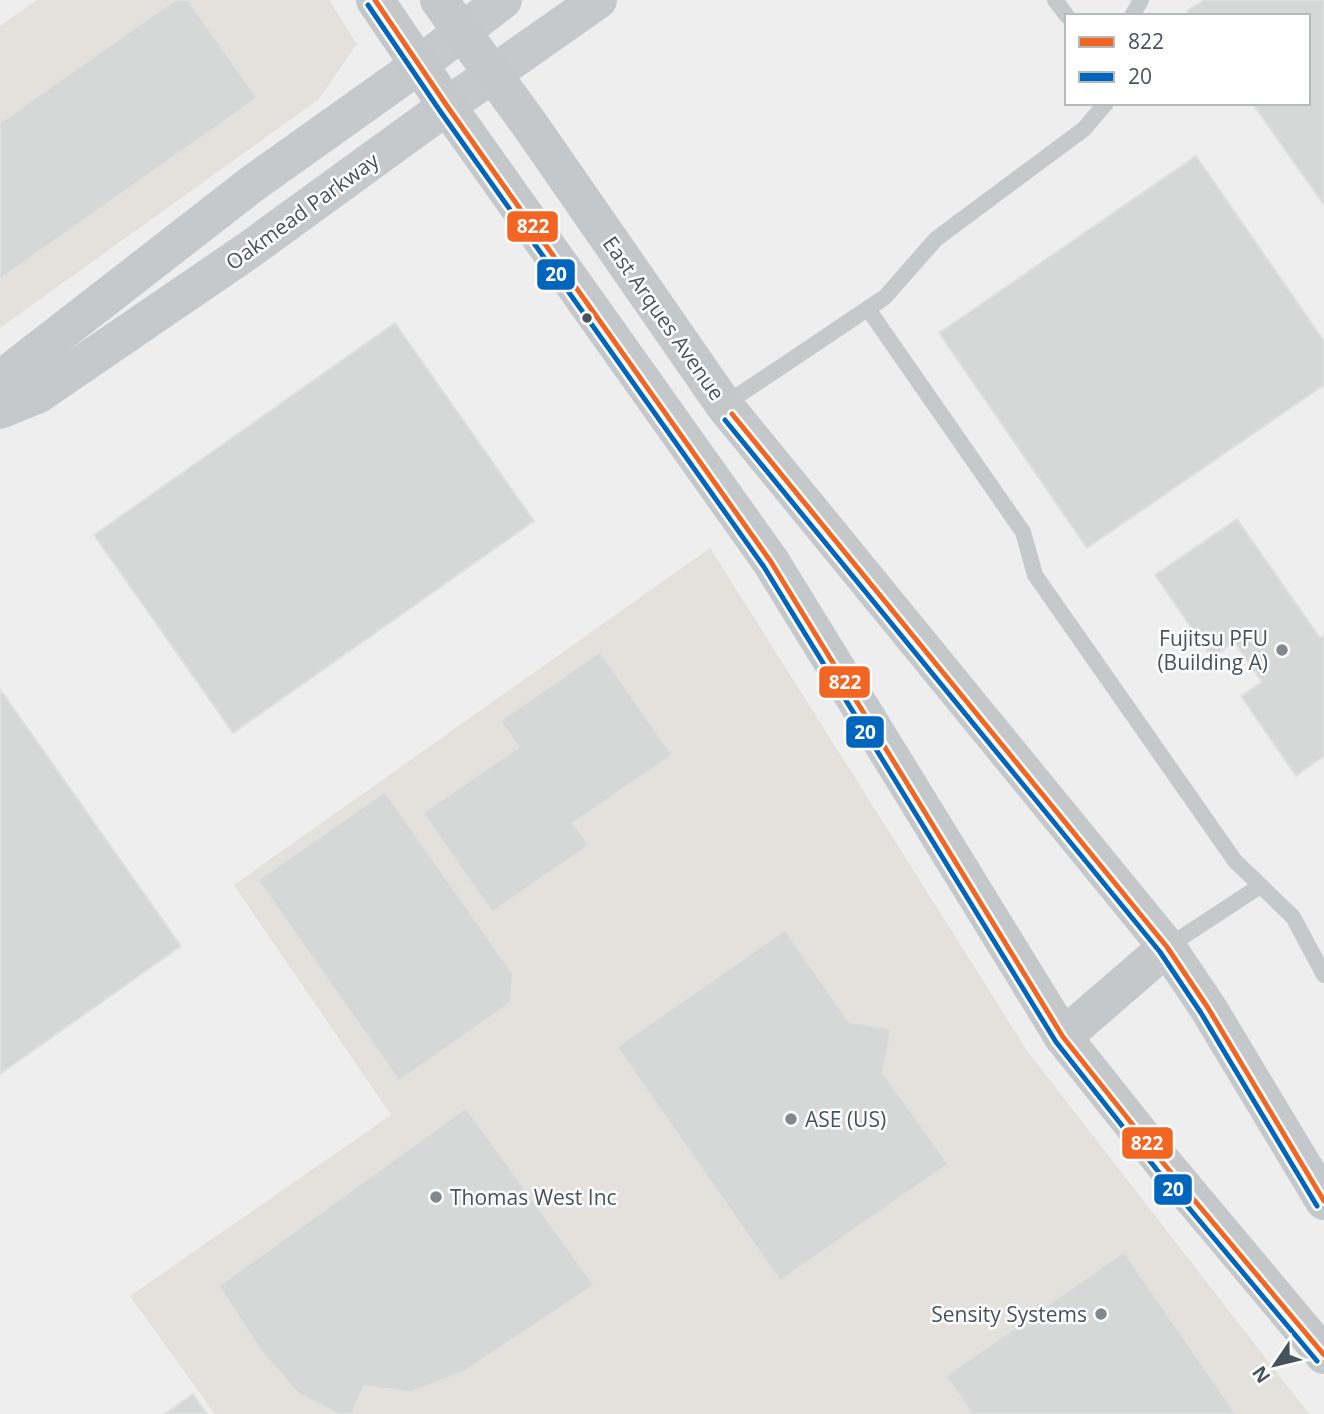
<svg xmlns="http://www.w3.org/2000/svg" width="1324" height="1414" font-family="'Open Sans',sans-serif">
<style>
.commercial{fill:#e4e1dc}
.building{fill:#d6d7d7;stroke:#e0e0e1;stroke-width:2}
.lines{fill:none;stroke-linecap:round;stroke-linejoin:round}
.lane{stroke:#c6c9ca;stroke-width:16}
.secondary{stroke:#c6c9cc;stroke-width:38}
.primary{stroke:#c4c8ca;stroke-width:38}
.bus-1-casing{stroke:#fff;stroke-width:10}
.bus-2-casing{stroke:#fff;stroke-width:10}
.bus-1{stroke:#f26522;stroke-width:5}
.bus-2{stroke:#0065bd;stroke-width:5}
.bus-dot{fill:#46535a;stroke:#fff;stroke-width:2.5}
.poi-dot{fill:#81898e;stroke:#fff;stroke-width:2.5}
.labels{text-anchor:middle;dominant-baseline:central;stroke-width:5;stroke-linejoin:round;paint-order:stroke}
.street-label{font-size:21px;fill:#46535a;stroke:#fff}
.poi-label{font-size:21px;fill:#46535a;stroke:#fff;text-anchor:end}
.line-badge{stroke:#fff;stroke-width:2.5}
.badge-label{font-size:19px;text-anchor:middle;font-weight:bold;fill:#fff}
</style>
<rect width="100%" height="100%" fill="#efeeee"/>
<g class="commercial">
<polygon points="37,0 329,0 357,44 319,99 0,328 0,26"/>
<polygon points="710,548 1028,1052 1309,1414 215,1414 130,1296 391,1115 234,885"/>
</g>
<g class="building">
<polygon points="175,0 188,0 257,98 0,279 0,123"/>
<polygon points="1204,0 1324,0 1324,205 1252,103 1308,103 1308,16 1190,16 1187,11"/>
<polygon points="1196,156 1324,341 1324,385 1087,548 939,333"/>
<polygon points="395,323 534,521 233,733 94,535"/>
<polygon points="1237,519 1320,638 1324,635 1324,756 1296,776 1241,696 1262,682 1234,642 1212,658 1155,575"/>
<polygon points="600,652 672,755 573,823 589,845 492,912 423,813 519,747 500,721"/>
<polygon points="0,689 181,946 0,1074"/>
<polygon points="385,792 513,974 510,1003 399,1081 258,880"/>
<polygon points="785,930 849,1022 891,1029 883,1073 948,1164 780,1281 617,1047"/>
<polygon points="466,1108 594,1285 463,1372 411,1392 364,1386 352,1414 338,1414 299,1394 261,1351 219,1286"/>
<polygon points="1124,1252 1236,1414 972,1414 946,1376"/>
<polygon points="193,1394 207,1414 165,1414"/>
</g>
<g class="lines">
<g class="lane">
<polyline points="1055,0 1067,16"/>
<polyline points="1132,16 1141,0"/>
<polyline points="868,309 1023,532 1035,575 1235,861 1293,917 1324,975"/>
<polyline points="724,405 885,297 936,239 1084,129 1106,103"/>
<polyline points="1167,947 1260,886"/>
</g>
<g class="secondary">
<polyline points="0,382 5,376 252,184 419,65 503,0"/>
<polyline points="0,410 37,395 249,250 447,106 598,0"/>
</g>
<g class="primary">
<polyline points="375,0 447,106 771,562 1063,1037 1164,1164 1324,1355"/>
<polyline points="439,0 532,128 724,405 1167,947 1208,1008 1324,1201"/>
<polyline points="1063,1037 1167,947"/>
</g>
<g class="bus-1-casing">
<g id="bus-1">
<polyline points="375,0 447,106 771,562 1063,1037 1164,1164 1324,1355"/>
<polyline points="732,414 1167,947 1208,1008 1324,1201"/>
</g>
</g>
<g class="bus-2-casing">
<g id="bus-2">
<polyline points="368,5 440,111 764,567 1056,1042 1157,1170 1317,1361"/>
<polyline points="725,420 1160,952 1201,1013 1317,1206"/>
</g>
</g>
<use href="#bus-1" class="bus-1"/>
<use href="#bus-2" class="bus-2"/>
</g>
<circle class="bus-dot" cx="587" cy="318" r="6"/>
<g class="poi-dot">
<circle cx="1282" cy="650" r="7"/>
<circle cx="791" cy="1119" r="7"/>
<circle cx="436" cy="1197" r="7"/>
<circle cx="1101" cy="1314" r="7"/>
</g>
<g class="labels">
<g class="street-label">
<text transform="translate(302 211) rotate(-36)">Oakmead Parkway</text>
<text transform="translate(664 318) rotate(55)">East Arques Avenue</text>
</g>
<g class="poi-label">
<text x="1268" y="638">Fujitsu PFU<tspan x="1268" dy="24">(Building A)</tspan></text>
<text x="805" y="1119" text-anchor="start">ASE (US)</text>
<text x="450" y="1197" text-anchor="start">Thomas West Inc</text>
<text x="1087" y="1314">Sensity Systems</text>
</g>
</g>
<g class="line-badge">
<rect x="506" y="210" width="53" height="33" rx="7" fill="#f26522"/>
<rect x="536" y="258" width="40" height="33" rx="7" fill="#0065bd"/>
<rect x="818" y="665" width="53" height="34" rx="7" fill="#f26522"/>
<rect x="845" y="715" width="40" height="34" rx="7" fill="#0065bd"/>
<rect x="1121" y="1126" width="53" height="34" rx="7" fill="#f26522"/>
<rect x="1153" y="1173" width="40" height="33" rx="7" fill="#0065bd"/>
</g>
<g class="badge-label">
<text x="533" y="233">822</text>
<text x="556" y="281">20</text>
<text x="845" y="689">822</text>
<text x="865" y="739">20</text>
<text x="1147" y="1150">822</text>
<text x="1173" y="1196">20</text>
</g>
<rect x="1065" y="14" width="245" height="91" fill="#ffffff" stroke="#b5babd" stroke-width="2"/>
<rect x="1079" y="37" width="35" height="10" fill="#f26522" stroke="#b5babd" stroke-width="2"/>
<text x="1128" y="49" font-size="21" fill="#46535a">822</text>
<rect x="1079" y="72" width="35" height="10" fill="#0065bd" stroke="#b5babd" stroke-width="2"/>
<text x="1128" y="84" font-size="21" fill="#46535a">20</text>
<g transform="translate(1275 1365) rotate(235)" stroke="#ffffff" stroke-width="5" paint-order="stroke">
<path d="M0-5L12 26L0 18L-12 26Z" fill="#46535a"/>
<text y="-10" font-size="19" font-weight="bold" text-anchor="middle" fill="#46535a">N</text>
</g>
</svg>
